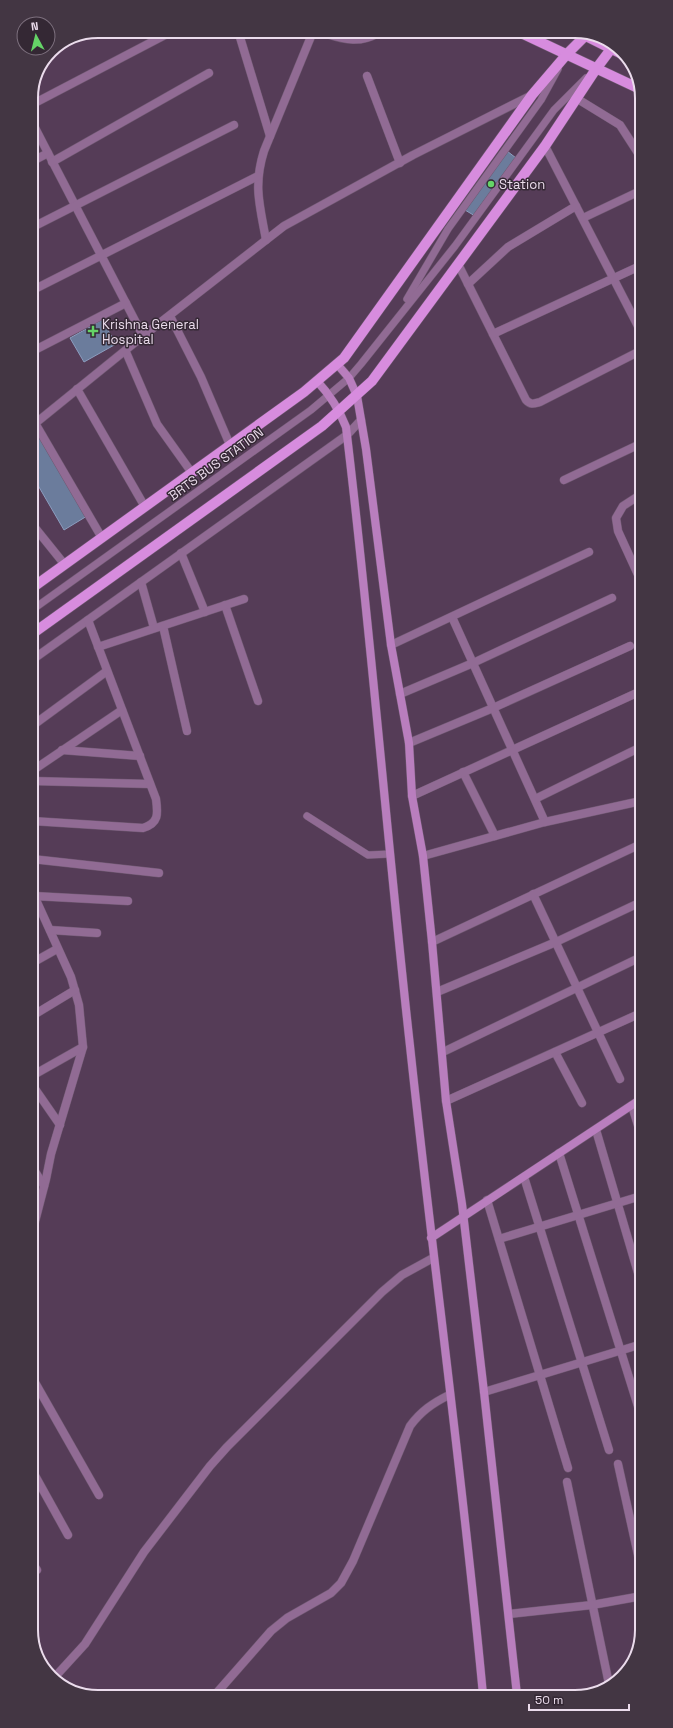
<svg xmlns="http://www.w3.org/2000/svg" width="673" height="1728" font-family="'Space Grotesk',sans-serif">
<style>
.building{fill:#6b7c9c;stroke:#8c9dbf}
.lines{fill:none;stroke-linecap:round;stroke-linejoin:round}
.lane-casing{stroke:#705972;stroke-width:8}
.street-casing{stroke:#705972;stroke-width:9}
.secondary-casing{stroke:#705972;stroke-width:9}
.primary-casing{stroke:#705972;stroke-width:11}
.lane{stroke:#916b94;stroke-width:7}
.street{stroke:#916b94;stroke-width:8}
.secondary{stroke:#b97ebe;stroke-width:8}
.primary{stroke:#d78cde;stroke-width:10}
.poi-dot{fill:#65d467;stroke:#342834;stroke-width:1.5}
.labels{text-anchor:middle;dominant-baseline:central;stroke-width:3;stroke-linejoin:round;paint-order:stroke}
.poi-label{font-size:13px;fill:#ebdcec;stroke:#342834;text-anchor:start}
.street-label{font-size:13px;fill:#ebdcec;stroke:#342834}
.rim{fill:none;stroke:#ebdcec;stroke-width:2}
</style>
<rect width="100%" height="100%" fill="#553c57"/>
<g class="building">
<polygon points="507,151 516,158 475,216 465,210"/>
<polygon points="102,320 116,344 84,362 70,338"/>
<polygon points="39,433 87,516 64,530 32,475 32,438"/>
</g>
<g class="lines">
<g class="lane-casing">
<g id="lane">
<polyline points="407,299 448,229 541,100 558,69"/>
<polyline points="32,610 311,410 349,378 361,364 455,246 554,110 586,78"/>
<polyline points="307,816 368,855 390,854"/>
</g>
</g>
<g class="street-casing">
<g id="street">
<polyline points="239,34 270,136"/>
<path d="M327 34C345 40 361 43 378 33"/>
<polyline points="367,76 400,163"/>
<polyline points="576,98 620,125 640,156"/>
<polyline points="31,105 165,35"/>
<polyline points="31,120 48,153 31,162"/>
<polyline points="545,146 640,330"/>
<polyline points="48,153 143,336 284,226 413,155 532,95"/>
<polyline points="52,162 209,73"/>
<polyline points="583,218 640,191"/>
<polyline points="31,228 234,125"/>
<path d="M266 240C260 206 253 186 264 151L312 34"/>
<path d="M458 264 526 400C531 405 533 404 540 402L640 351"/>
<polyline points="468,284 508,247 576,206"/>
<polyline points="31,291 258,176"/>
<polyline points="170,316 201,377 230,445"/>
<polyline points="493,334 640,266"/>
<polyline points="31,352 126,303"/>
<polyline points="126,352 157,424 192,473"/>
<polyline points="77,389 145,507"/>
<polyline points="35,423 102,538"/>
<polyline points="32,426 143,336"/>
<polyline points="564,480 640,444"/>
<polyline points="640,495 623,506 616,518 618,531 640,579"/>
<polyline points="32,524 65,565"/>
<polyline points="181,553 205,612"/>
<polyline points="141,582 154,628"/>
<polyline points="225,605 258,701"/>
<polyline points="452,617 545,822"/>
<polyline points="163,626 187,731"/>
<polyline points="391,645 589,552"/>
<polyline points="98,647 244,599"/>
<polyline points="32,660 347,435 361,420"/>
<polyline points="400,694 473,663 612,598"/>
<polyline points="32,726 107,671"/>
<polyline points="409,743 493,708 630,646"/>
<polyline points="62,750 140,756"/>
<polyline points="32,771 122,710"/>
<polyline points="463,772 495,836"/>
<polyline points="32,781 150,784"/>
<polyline points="412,796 641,691"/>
<polyline points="535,799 641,747"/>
<path d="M32 821 143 828C159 823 158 814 156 799L88 620"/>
<polyline points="423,856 545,822 641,801"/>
<polyline points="32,859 159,873"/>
<polyline points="32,891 71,977 79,1005 83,1047 51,1154 46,1179 33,1229"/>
<polyline points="533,894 620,1079"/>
<polyline points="34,896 128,901"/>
<polyline points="50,930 97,933"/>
<polyline points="432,942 641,844"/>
<polyline points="32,963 57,949"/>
<polyline points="437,992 556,942 641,902"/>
<polyline points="32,1016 75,990"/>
<polyline points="443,1052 641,957"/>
<polyline points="555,1052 582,1103"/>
<polyline points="37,1073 83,1047"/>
<polyline points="33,1086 60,1125"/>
<polyline points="446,1101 641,1013"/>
<polyline points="632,1106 641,1135"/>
<polyline points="596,1130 641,1283"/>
<polyline points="559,1153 642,1419"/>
<polyline points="33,1168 44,1186"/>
<polyline points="524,1177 609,1450"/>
<polyline points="487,1200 568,1468"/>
<polyline points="499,1239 641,1196"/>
<polyline points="33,1379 99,1495"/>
<polyline points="484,1392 642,1344"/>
<polyline points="618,1464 642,1573"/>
<polyline points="33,1472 68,1535"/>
<polyline points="567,1482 609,1684"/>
<polyline points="33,1564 37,1570"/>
<polyline points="509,1614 592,1605 642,1596"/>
<polyline points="53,1679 85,1644 144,1552 210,1466 227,1447 382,1292 402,1275 433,1258"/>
<path d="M214 1696 271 1631 287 1618 331 1593 341 1583 353 1561 410 1426C421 1411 433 1403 449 1395"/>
</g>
</g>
<g class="secondary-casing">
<g id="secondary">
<polyline points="337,364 349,378 357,396 366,449 391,645 409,743 412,796 423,856 432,942 446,1101 462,1204 484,1392 517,1695"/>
<path d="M317 381C330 395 339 409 346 427 371 633 387 840 410 1046 433 1262 463 1478 483 1695"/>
<polyline points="431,1238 641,1099"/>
</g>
</g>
<g class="primary-casing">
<g id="primary">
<polyline points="576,31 624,55"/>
<polyline points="519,32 640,89"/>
<polyline points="32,588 304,392 344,358 532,95 567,54 585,36"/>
<polyline points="32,634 322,426 372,381 545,146 596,69 611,49"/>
</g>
</g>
<use href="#lane" class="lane"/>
<use href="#street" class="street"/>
<use href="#secondary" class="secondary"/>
<use href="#primary" class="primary"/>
</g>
<g class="poi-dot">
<circle cx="491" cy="184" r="4"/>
<path d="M91 325h4v4h4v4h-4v4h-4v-4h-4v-4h4z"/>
</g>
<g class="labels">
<g class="poi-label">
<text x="499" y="184">Station</text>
<text x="102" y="324">Krishna General<tspan x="102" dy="15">Hospital</tspan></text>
</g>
<g class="street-label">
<text transform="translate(216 464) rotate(-36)">BRTS BUS STATION</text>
</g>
</g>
<path d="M0 0H673V1728H0ZM98 38H575A60 60 0 0 1 635 98V1630A60 60 0 0 1 575 1690H98A60 60 0 0 1 38 1630V98A60 60 0 0 1 98 38Z" fill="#433643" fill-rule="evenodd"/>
<path class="rim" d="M98 38H575A60 60 0 0 1 635 98V1630A60 60 0 0 1 575 1690H98A60 60 0 0 1 38 1630V98A60 60 0 0 1 98 38Z"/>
<g transform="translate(36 36) rotate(353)"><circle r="19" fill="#342834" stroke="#7d707e"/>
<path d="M0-3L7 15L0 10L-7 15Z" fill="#65d467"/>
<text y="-6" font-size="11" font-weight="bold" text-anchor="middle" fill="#ebdcec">N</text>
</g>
<path d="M529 1704v6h100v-6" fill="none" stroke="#ebdcec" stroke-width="2"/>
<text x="535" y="1704" font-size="12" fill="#ebdcec" stroke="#342834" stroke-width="3" paint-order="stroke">50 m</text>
</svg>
